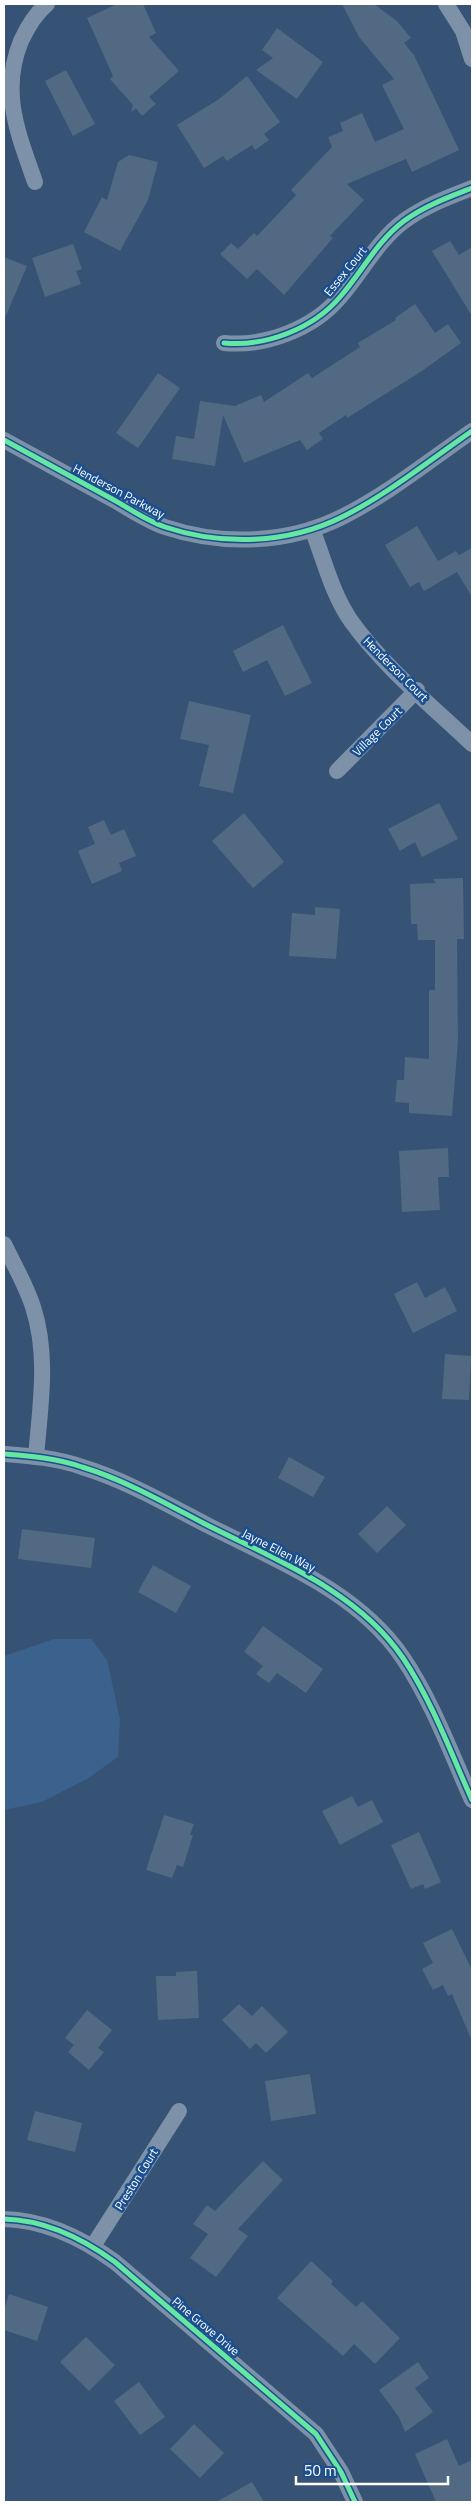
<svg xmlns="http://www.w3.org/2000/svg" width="476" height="2506" font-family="'Titillium Web',sans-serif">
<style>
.water{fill:#3b618d}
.building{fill:#526984}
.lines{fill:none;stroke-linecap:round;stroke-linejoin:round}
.street{stroke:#7d92a8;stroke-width:16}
.cycleway-casing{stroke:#1b4f8f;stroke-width:8}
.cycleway{stroke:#66e7a1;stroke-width:5}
.labels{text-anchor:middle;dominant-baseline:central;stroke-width:5;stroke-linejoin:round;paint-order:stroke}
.street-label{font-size:12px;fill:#fff;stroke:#1b4f8f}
</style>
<rect width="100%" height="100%" fill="#365274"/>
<polygon class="water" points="54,1639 91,1639 107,1660 120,1719 118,1757 87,1779 42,1802 4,1810 4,1656"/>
<g class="building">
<polygon points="117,4 143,4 156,33 149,37 179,71 149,97 156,104 142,116 136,108 131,113 133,105 110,79 113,76 87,18"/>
<polygon points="342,4 374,4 397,21 411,38 404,43 414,55 459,150 412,172 406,159 347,184 364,200 330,236 333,238 284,295 257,269 247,279 220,254 231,243 238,249 254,233 257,236 296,195 291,190 332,147 328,137 343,131 340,123 362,113 375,142 404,129 382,85 394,79 359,37"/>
<polygon points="277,28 323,62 297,99 256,70 273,58 262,50"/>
<polygon points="66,70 95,124 73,136 45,81"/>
<polygon points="247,76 280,122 264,134 269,140 255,150 252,145 227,161 223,156 204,168 177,125 219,99"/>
<polygon points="129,155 158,162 148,200 120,251 84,232 102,197 107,200 118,162"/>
<polygon points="450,241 459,255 472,247 472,316 432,251"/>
<polygon points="73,244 82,269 76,271 81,284 45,297 32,258"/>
<polygon points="4,257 27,266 4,320"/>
<polygon points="415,304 435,333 448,324 461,343 422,371 347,418 346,415 319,433 323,439 307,450 300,440 244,463 223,415 215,466 172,459 176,436 194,439 200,401 235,406 261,395 264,402 308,373 312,378 360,347 358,343 396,320 395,318"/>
<polygon points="158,373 180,388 138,448 116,433"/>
<polygon points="417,526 438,561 456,551 459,555 472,548 472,597 457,572 424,591 419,582 410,587 385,545"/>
<polygon points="283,625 312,683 285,696 267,660 243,672 233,651"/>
<polygon points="189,701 251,715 233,793 199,786 209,745 180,739"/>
<polygon points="439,803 458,839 422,857 415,842 400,851 388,829"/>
<polygon points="244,813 284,862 253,888 212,841"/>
<polygon points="104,820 111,835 124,829 136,856 119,863 122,871 92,884 78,851 95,844 88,827"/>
<polygon points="463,878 464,939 457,939 458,1041 452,1116 409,1113 409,1103 395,1102 397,1080 404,1080 405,1057 429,1059 429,990 435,990 435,940 418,940 417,924 411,924 410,884 436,883 433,879"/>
<polygon points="315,907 340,909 336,959 289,956 292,913 315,915"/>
<polygon points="448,1148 449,1177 438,1177 440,1210 402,1212 399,1151"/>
<polygon points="417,1282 425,1298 445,1287 457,1311 413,1333 394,1294"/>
<polygon points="445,1354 471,1356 469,1400 442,1399"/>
<polygon points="289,1457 325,1477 313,1497 278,1478"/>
<polygon points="387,1506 406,1525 377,1553 358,1534"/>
<polygon points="22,1529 95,1538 91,1568 18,1559"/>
<polygon points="153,1565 191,1586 176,1613 138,1592"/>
<polygon points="263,1626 323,1669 306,1693 277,1673 269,1683 256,1674 263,1666 244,1652"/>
<polygon points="352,1796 358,1807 372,1800 383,1822 340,1845 322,1811"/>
<polygon points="164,1815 194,1824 190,1835 193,1835 183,1867 177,1865 172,1878 146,1870"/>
<polygon points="419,1832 441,1882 425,1889 423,1884 411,1889 391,1845"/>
<polygon points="452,1929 472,1970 472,2041 452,1994 448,1996 443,1985 433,1990 422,1969 433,1963 423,1943"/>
<polygon points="197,1971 199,2018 158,2020 156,1976 176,1976 176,1972"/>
<polygon points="239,2004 252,2016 262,2006 288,2032 266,2053 256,2043 250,2049 222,2020"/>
<polygon points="87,2010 112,2030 98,2048 104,2052 89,2070 68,2052 74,2045 65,2038"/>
<polygon points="310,2074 316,2114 271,2121 265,2081"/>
<polygon points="35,2111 82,2123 75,2152 27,2140"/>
<polygon points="263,2161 283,2180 238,2229 248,2236 216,2277 190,2258 208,2234 193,2224 207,2205 215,2211"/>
<polygon points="311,2261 333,2281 331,2284 356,2307 362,2301 400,2338 375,2364 354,2344 343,2356 277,2298"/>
<polygon points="9,2294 48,2307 37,2341 4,2330 4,2310"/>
<polygon points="86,2337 115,2365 89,2391 60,2362"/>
<polygon points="418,2362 429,2378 415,2388 433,2412 405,2432 399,2417 379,2390"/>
<polygon points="139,2382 165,2417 140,2435 114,2401"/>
<polygon points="194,2424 224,2453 200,2478 170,2449"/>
<polygon points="447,2439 459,2466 472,2460 472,2502 436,2502 415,2454"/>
<polygon points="252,2482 264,2502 216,2502"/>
</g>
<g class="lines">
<g class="street">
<polyline points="446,4 463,31 472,59"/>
<path d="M35 182C18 133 0 92 21 41 27 28 36 13 47 4"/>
<path d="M224 343C265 347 313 329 340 297 362 272 377 241 404 221 424 206 449 197 472 188"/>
<path d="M4 440C41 460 77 480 114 500 130 509 147 521 165 527 222 546 288 544 342 517 388 494 430 460 472 431"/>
<path d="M312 529C324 559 332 594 351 621 383 666 432 706 472 744"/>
<polyline points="337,771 417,690"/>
<path d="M4 1244C14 1265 26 1285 33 1307 49 1356 40 1407 36 1457"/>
<path d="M4 1454C30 1456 57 1458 82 1467 125 1480 165 1503 205 1524 274 1559 358 1591 403 1658 432 1701 451 1753 472 1800"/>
<path d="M4 2219C46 2220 82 2238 115 2262L316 2434 341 2472 355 2502"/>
<polyline points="93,2246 179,2111"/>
</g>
<g class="cycleway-casing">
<g id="cycleway">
<path d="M224 343C265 347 313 329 340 297 362 272 377 241 404 221 424 206 449 197 472 188"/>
<path d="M4 440C41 460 77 480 114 500 130 509 147 521 165 527 222 546 288 544 342 517 388 494 430 460 472 431"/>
<path d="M4 1454C30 1456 57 1458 82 1467 125 1480 165 1503 205 1524 274 1559 358 1591 403 1658 432 1701 451 1753 472 1800"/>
<path d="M4 2219C46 2220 82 2238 115 2262L316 2434 341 2472 355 2502"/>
</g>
</g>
<use href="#cycleway" class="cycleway"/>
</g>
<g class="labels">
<g class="street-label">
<text transform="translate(345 271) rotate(-51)">Essex Court</text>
<text transform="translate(119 491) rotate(28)">Henderson Parkway</text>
<text transform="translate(396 669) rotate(45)">Henderson Court</text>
<text transform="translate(377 731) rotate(-45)">Village Court</text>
<text transform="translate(279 1550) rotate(27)">Jayne Ellen Way</text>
<text transform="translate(136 2179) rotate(-58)">Preston Court</text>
<text transform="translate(206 2326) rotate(40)">Pine Grove Drive</text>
</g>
</g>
<rect width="476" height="2506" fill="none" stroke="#ffffff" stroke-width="10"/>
<path d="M296 2476v8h152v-8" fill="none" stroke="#ffffff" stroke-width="2.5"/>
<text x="304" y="2476" font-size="15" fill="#ffffff" stroke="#1b4f8f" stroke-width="4" paint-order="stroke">50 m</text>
</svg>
